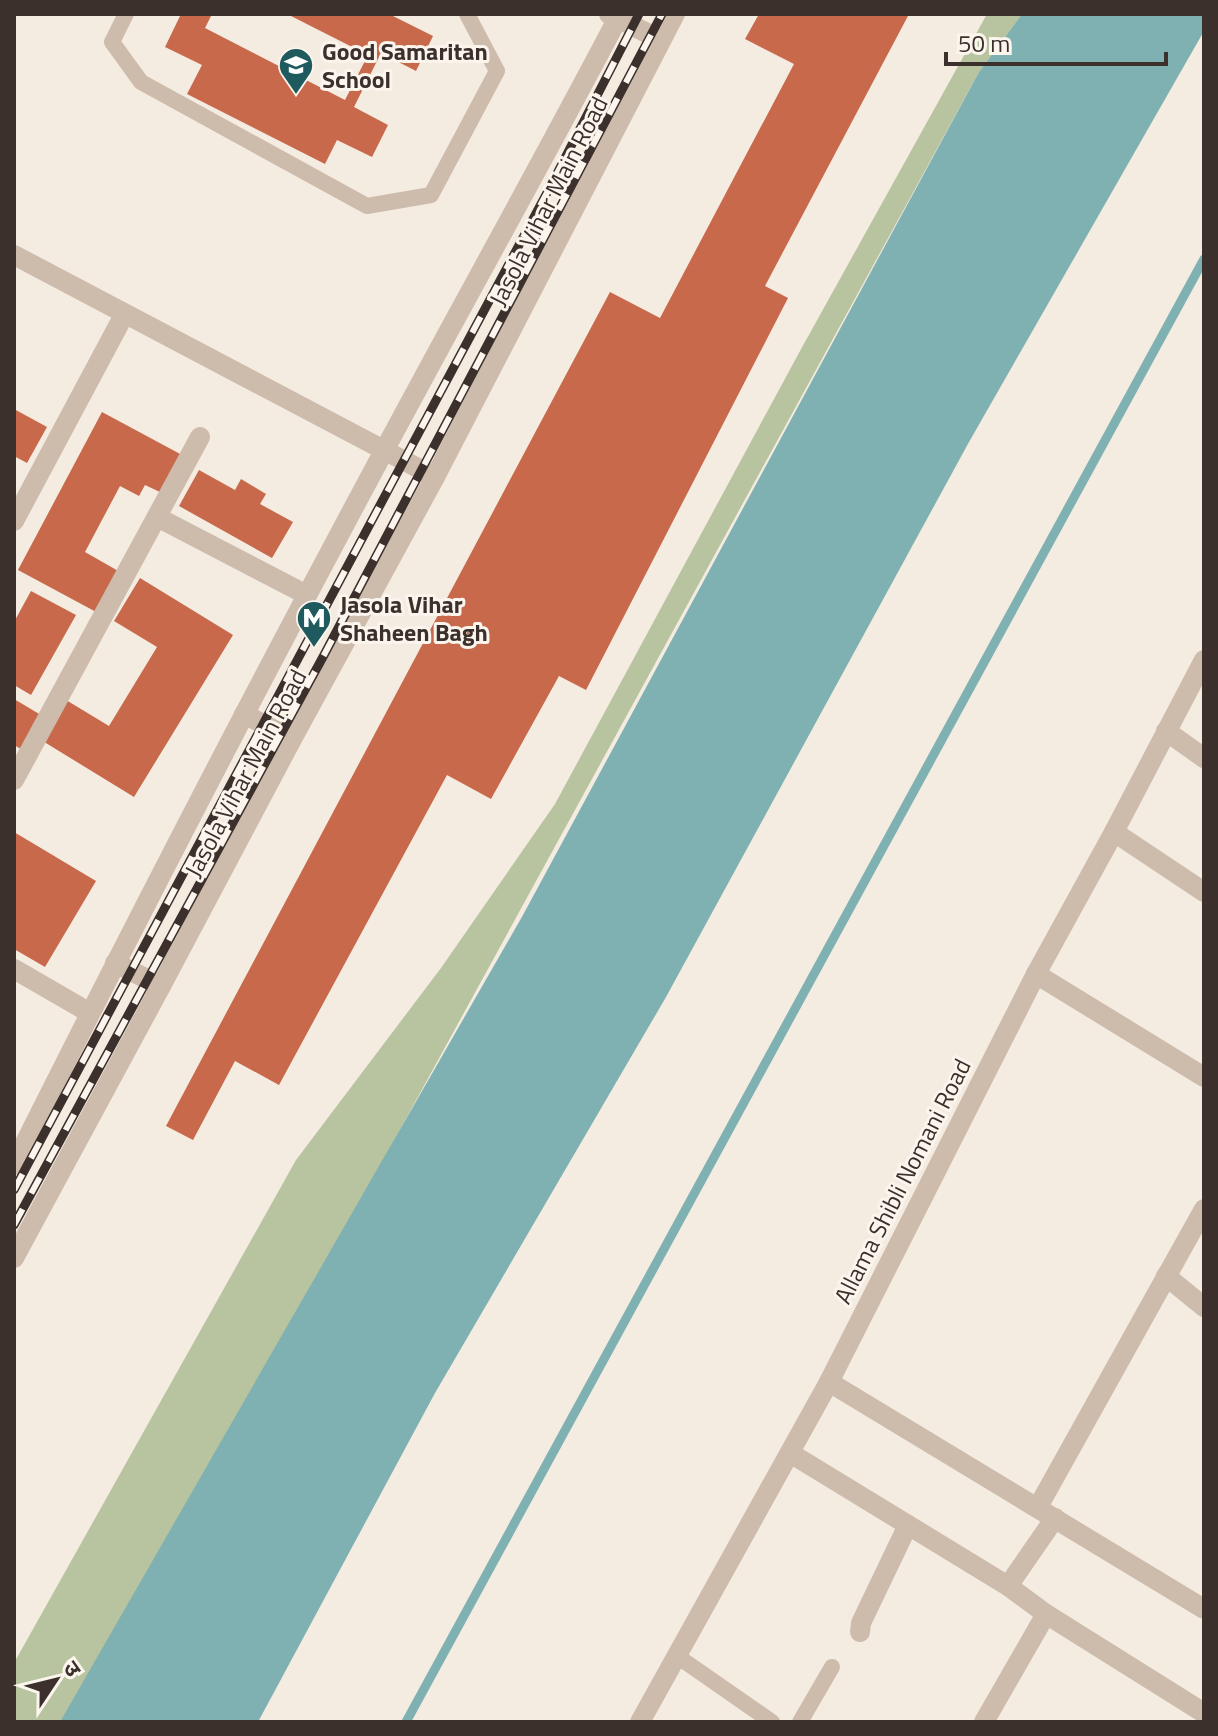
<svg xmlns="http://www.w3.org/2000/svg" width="1218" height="1736" font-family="'Titillium Web','Noto Sans Devanagari',sans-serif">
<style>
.green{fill:#b8c4a0}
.water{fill:#7fb0b2}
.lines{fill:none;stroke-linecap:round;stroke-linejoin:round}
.stream{stroke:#7fb0b2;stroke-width:9}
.building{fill:#c8694b}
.service{stroke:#cdbbac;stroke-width:16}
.minor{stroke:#cdbbac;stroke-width:20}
.tertiary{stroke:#cdbbac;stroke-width:20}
.rail-casing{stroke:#3b302b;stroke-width:9}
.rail{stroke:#fbf5ee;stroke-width:6;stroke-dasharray:18;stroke-linecap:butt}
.labels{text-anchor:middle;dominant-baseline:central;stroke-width:6;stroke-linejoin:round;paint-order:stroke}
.poi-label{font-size:24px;font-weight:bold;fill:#3b302b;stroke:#fbf5ee;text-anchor:start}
.street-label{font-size:24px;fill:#3b302b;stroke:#fbf5ee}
</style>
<rect width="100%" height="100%" fill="#f4ebe1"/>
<polygon class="green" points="987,14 1022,14 979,72 235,1431 94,1722 14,1722 14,1663 296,1160 441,968 555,804 800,351"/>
<polygon class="water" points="1022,14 1204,14 1204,31 969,442 666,997 435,1393 258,1722 60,1722 523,915 979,72"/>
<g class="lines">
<polyline class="stream" points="406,1722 1204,259"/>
</g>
<g class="building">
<polygon points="181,14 212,14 205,28 345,100 368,55 287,14 394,14 393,16 433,36 416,71 381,53 354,107 388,125 372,157 337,140 325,164 187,94 202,65 165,47"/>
<polygon points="759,14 909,14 765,286 788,298 586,690 559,676 491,799 447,775 279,1085 235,1061 193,1140 166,1126 610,292 660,318 794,64 745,39"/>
<polygon points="14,409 47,427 27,463 14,456"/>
<polygon points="102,412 182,455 162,493 145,485 139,496 120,486 85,552 120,572 98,613 18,570"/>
<polygon points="199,470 235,490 241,479 266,494 260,504 293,522 272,558 179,506"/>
<polygon points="140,578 233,635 134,797 41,740 66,700 109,726 157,647 114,621"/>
<polygon points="31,591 76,615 31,695 14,685 14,622"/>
<polygon points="14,699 46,718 26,752 14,745"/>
<polygon points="14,832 96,881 45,967 14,949"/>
</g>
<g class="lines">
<g class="service">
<polyline points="126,14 112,42 141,82 367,206 431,195 497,71 467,14"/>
<polyline points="677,1656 772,1722"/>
<polyline points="800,1722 832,1667"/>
</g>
<g class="minor">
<polyline points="609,14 661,40"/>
<polyline points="14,255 435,477"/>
<polyline points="157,517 307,595"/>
<polyline points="14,521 124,315"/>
<polyline points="244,714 292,739"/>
<polyline points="1166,731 1204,758"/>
<polyline points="14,780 200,437"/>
<polyline points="1114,832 1204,892"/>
<polyline points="115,963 161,986"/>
<polyline points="14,969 90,1013"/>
<polyline points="1036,974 1204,1077"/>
<polyline points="1166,1276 1204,1307"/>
<polyline points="829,1382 1204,1609"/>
<polyline points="790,1453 1008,1586"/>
<polyline points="1038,1507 1204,1209"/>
<polyline points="1055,1518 1008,1586 1046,1614 1204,1713"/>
<polyline points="860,1632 861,1623 908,1525"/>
<polyline points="984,1722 1046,1614"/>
</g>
<g class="tertiary">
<path d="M14 1165C134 925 257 687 384 451 462 305 543 161 620 14"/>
<polyline points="14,1258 161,986 292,739 435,477 675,14"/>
<polyline points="640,1722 829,1382 1036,974 1114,832 1204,660"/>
</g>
<g class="rail-casing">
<g id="rail">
<polyline points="14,1190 549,189 639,14"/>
<polyline points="14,1225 324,655 662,14"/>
</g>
</g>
<use href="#rail" class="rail"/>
</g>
<defs>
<g id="school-pin" transform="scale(1.8)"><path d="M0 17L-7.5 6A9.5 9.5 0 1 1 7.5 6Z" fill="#1f5a5e" stroke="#fbf5ee"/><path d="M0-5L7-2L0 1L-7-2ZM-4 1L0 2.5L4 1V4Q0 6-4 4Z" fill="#fff"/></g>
<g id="metro-pin" transform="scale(1.8)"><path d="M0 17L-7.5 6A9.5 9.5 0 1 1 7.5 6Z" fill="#1f5a5e" stroke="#fbf5ee"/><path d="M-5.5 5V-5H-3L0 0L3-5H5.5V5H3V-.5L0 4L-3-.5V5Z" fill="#fff"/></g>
</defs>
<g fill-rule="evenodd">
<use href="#school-pin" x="296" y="65"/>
<use href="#metro-pin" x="314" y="618"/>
</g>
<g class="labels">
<g class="poi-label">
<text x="322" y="51">Good Samaritan<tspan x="322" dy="28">School</tspan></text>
<text x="340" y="604">Jasola Vihar<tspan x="340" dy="28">Shaheen Bagh</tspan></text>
</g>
<g class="street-label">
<text transform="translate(548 201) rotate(-63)">Jasola Vihar Main Road</text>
<text transform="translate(245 773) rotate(-62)">Jasola Vihar Main Road</text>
<text transform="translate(902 1181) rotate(-63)">Allama Shibli Nomani Road</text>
</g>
</g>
<rect width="1218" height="1736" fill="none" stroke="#3b302b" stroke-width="32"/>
<g transform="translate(56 1680) rotate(55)" stroke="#fbf5ee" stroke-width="6" paint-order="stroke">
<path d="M0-6L14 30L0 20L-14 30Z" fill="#3b302b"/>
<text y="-12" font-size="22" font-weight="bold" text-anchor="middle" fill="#3b302b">उ</text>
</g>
<path d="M946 52v12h220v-12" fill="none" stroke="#3b302b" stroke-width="4"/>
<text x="958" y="52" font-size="24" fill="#3b302b" stroke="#fbf5ee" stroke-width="6" paint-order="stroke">50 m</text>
</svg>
